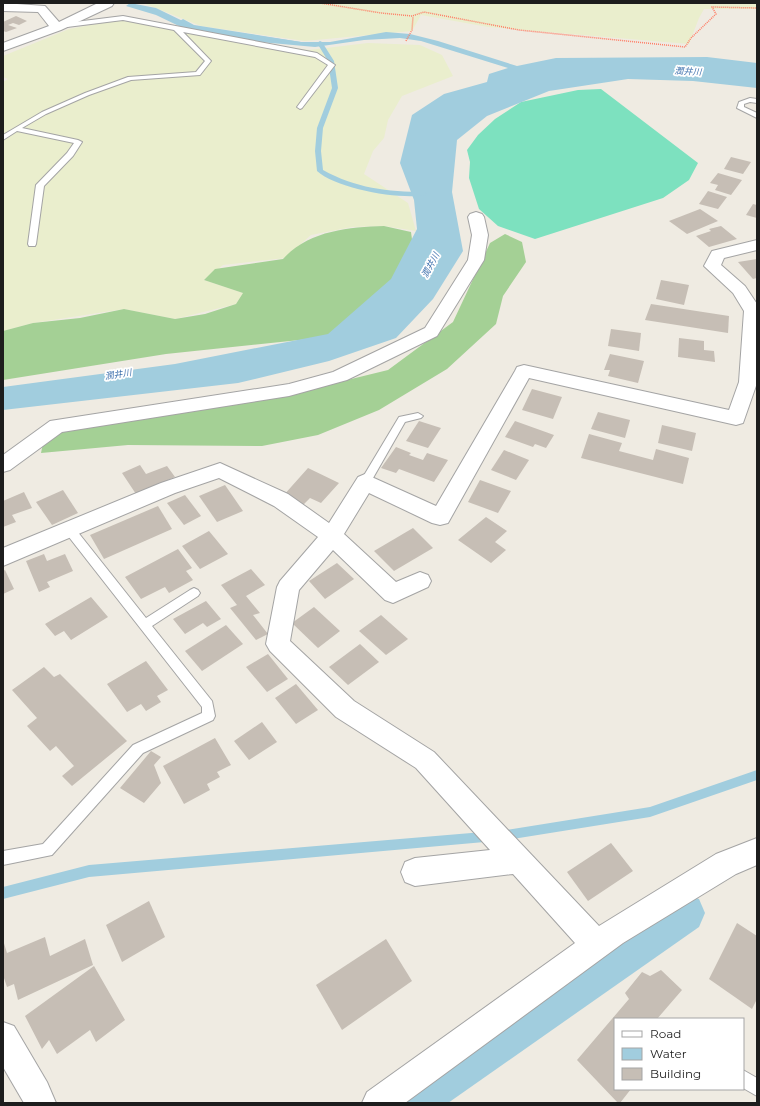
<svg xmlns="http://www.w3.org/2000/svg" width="760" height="1106" font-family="Montserrat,'Noto Sans JP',sans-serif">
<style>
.farmland{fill:#eaeecd}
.forest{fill:#a4d095}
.pitch{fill:#7de1bf}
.water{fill:#a1cdde}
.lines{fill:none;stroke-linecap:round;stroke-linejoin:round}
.stream{fill:#a1cdde;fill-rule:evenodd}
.canal{fill:#a1cdde;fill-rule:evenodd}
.building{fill:#c6beb5}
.lane-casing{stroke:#a4a4a4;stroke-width:2}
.street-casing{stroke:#a4a4a4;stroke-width:2}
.path{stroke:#ff7b63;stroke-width:1.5;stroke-dasharray:1 1;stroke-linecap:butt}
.lane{fill:#fff;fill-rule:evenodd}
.street{fill:#fff;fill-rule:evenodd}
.labels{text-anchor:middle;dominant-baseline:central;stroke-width:3.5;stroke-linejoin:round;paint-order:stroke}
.far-water-label{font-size:9px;font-style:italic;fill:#4676b0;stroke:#fff}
</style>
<rect width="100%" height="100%" fill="#efebe2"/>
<g class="farmland">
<polygon points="143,3 757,3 757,9 704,9 699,18 689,44 488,27 421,15 412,31 305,41 201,26"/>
<polygon points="117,20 309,50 368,43 420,45 442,55 453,76 402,96 388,120 384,138 373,151 364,174 408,203 416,231 384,226 352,227 311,235 285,258 223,265 204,280 243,293 236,304 175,319 124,309 33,323 3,331 3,82 8,79 3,77 3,56 69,29"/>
</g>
<g class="forest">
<path d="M384 226 411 232 414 254 387 297 338 336 166 354 3 380V331L33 323 80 318 124 309 175 319 205 314 236 304 243 293 204 280 215 269 283 259C308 231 348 227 384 226Z"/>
<polygon points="505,234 522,242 526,262 503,296 496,324 447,369 379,410 318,435 262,446 128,445 41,453 46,429 286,395 388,370 453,322 490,243"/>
</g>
<polygon class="pitch" points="601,89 698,163 689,180 663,198 535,239 498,226 479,209 469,178 470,162 467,150 478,135 495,119 521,102 578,90"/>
<polygon class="water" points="130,3 156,8 193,26 301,42 330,42 386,32 410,34 438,41 517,66 556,58 707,57 757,63 757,88 693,81 628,79 549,91 487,116 457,140 452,192 463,251 433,299 396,338 329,361 238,383 3,410 3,387 175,364 328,334 391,279 417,229 414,200 400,163 412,115 444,94 487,82 489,74 508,68 421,41 400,38 364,40 315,47 260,42 181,27 156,15 126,6"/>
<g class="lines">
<g class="stream">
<polygon points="183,19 194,25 301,42 298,44 193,28 181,22 180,21"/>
<path d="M320 41 322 42 334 61 338 88 323 128 321 151 323 170C355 188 388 192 424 192L427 194 426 195C400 200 337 189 317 171L315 151 317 128 332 88 328 61 317 43Z"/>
<polygon points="757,770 757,780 650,817 507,840 89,877 3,899 3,887 89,865 507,830 650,807"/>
</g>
<polygon class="canal" points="685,893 699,899 705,913 699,927 448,1103 389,1103 396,1088 671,899"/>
</g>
<g class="building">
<polygon points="16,16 27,21 19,25 13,23 8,25 17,28 6,32 3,31 3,22"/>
<polygon points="731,157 751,162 743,174 724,169"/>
<polygon points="718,173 742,180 731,195 715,190 718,185 710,183"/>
<polygon points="708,191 727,197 718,209 699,204"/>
<polygon points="753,204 757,205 757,218 746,215"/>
<polygon points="700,209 718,221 687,234 669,221"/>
<polygon points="721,226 737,239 709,247 696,236 711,231 709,229"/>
<polygon points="757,259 757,278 753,279 738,262"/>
<polygon points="661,280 689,285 684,305 656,299"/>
<polygon points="651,304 729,316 728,333 645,320"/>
<polygon points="611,329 641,333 639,351 608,346"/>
<polygon points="679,338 704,341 704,350 714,351 715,362 678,357"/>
<polygon points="610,354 644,361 638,383 608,376 610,370 604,370"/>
<polygon points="532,389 562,397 553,419 522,410"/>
<polygon points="598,412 630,420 625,438 591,429"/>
<polygon points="419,421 441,428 428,448 406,441"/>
<polygon points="515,421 554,435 546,448 535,444 533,447 505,437"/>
<polygon points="662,425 696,433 692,451 658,443"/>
<polygon points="589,434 622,443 619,451 653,460 656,449 689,458 683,484 581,458"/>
<polygon points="396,447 411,453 409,455 423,460 427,453 448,460 434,482 399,469 396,473 381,468"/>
<polygon points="504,450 529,460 516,480 491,470"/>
<polygon points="140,465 146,474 167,466 175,477 136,494 122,473"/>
<polygon points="308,468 339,483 321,503 310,498 303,505 283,496"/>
<polygon points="480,480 511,491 498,513 468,502"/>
<polygon points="225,485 243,511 217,522 199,496"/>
<polygon points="63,490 78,513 52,525 36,502"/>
<polygon points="24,492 32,508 12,515 16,522 3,527 3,501"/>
<polygon points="185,495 201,516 184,525 167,503"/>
<polygon points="158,506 172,529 104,559 90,535"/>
<polygon points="486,517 507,531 495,542 506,550 491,563 458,540"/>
<polygon points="413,528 433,548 394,571 374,551"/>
<polygon points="209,531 228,554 200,569 182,546"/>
<polygon points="178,549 192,568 186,571 193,580 169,593 165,587 141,599 125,577"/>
<polygon points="44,554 47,561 65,554 73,571 47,582 50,587 39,592 26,561"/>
<polygon points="337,563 354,579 325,599 309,581"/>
<polygon points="251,569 265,585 246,596 260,613 253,615 268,634 256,640 230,608 237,605 221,585"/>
<polygon points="5,570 14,589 3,594 3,571"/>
<polygon points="91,597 108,617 71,640 64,631 55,636 45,624"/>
<polygon points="206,601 221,619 207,627 203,623 185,634 173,619"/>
<polygon points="314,607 340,631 318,648 292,623"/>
<polygon points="381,615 408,639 386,655 359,631"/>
<polygon points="226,625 243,644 202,671 185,651"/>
<polygon points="360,644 379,662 348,685 329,667"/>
<polygon points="268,654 288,679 267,692 246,667"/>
<polygon points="146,661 168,690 157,696 161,702 146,711 141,704 127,712 107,684"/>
<polygon points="44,667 54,677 60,674 127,741 72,786 62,776 74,766 56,746 50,751 27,726 37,718 12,690"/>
<polygon points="296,684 318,710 296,724 275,698"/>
<polygon points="262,722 277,742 249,760 234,741"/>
<polygon points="215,738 231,765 217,772 220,777 207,784 210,790 184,804 163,766"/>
<polygon points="151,751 161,757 154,765 161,783 144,803 120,788"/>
<polygon points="611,843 633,871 588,901 567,872"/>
<polygon points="149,901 165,937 122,962 106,925"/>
<polygon points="737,923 757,936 757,999 752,1009 709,979"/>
<polygon points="45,937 50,956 85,939 93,965 18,1000 14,984 7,987 3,975 3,940 7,953"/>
<polygon points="386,939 412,981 342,1030 316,985"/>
<polygon points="94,966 125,1020 96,1042 90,1030 57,1054 49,1040 42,1049 25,1016"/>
<polygon points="661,970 682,990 657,1019 615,1019 615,1089 631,1089 620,1103 618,1103 577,1060 629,999 625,993 642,972 650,976"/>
</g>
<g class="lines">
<g class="lane-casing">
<g id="lane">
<polygon points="123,16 317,53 335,65 302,108 300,109 297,107 328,65 315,57 183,32 211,61 200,75 131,80 89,95 46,114 22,128 78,140 82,142 73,156 44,186 36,244 35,246 29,246 28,244 36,185 67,153 74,143 17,131 3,140 3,135 42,112 85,93 128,77 196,72 205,61 174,30 123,20 59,28 56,26 59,24"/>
<polygon points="750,98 757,99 757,103 750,102 744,104 744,107 757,113 757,118 737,108 739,102"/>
<polygon points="418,413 423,416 421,418 405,422 369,485 361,485 360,482 399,417"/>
<polygon points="69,525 73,526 146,618 190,590 194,588 198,590 200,593 198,596 152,626 212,701 215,716 213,720 143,753 52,855 3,865 3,851 43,844 133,745 202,713 202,707 65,532 64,529 65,526"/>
<polygon points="743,1070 757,1078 757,1096 743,1088"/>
</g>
</g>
<g class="street-casing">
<g id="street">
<polygon points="3,3 45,6 59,22 98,3 114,3 112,6 61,30 3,51 3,43 49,26 38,12 3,11"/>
<polygon points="476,212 482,214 484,217 488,235 484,260 437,336 347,380 289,396 62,432 10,470 3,472 3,455 50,421 289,384 333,372 425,328 468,260 472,235 468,217 470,214"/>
<polygon points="757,240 757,250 724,258 721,265 745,286 757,304 757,383 743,423 736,425 529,378 448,523 440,525 432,523 369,493 344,534 396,582 420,572 428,575 431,581 428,587 393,603 385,600 333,550 299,590 290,641 354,701 434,752 599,926 716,854 757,838 757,865 736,874 623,943 405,1103 362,1103 367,1092 575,943 513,874 415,886 405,882 401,872 405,862 415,858 490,850 416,768 336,717 270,651 266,644 277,587 280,581 318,537 274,506 219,478 175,493 3,566 3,548 161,483 220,463 288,494 329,523 358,477 365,474 436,506 515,371 517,367 524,365 729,410 739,382 744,311 733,293 704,266 712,251"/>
<polygon points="3,1022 14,1026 47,1082 56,1103 24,1103 3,1067"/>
</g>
</g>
<g class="path">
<polyline points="320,3 381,13 412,16 424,12 519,30 685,47 691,38 716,14 712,7 757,8"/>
<polyline points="406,41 412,30 413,17"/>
</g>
<use href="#lane" class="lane"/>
<use href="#street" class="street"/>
</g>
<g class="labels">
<g class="far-water-label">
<text transform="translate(688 71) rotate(3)">潤井川</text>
<text transform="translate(430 265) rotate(-62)">潤井川</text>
<text transform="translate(118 374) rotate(-9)">潤井川</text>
</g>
</g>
<rect width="760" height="1106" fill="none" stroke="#1d1d1d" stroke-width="8"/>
<rect x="614" y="1018" width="130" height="72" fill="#ffffff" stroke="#a5a5a5"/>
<rect x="622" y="1031" width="20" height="6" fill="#ffffff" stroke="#a5a5a5"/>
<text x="650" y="1038" font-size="12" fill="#1d1d1d">Road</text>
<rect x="622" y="1048" width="20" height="12" fill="#a1cdde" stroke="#a5a5a5"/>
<text x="650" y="1058" font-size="12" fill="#1d1d1d">Water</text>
<rect x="622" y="1068" width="20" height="12" fill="#c6beb5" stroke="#a5a5a5"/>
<text x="650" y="1078" font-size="12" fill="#1d1d1d">Building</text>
</svg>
